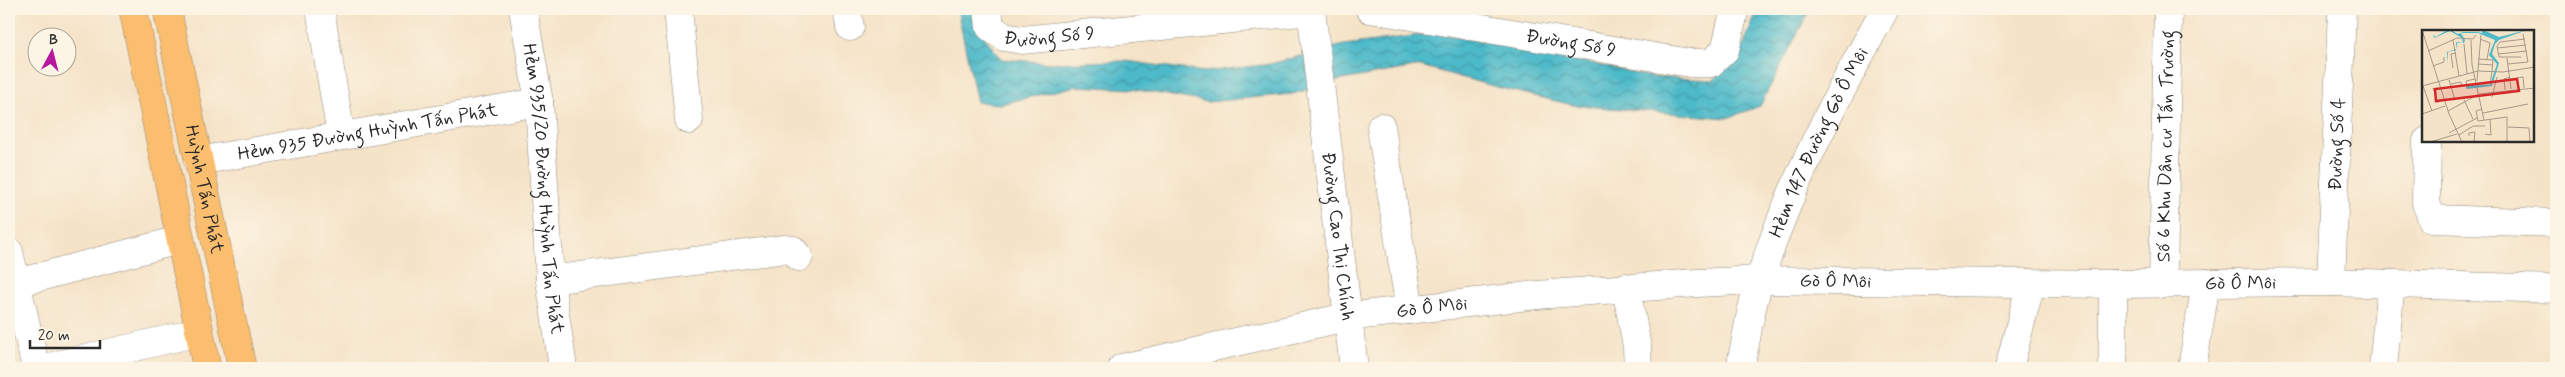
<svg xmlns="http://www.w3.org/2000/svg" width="2565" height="377" font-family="Mynerve,sans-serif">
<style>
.water{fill:url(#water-waves);stroke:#3c727a}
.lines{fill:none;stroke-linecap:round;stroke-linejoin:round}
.minor-casing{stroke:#90877a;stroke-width:29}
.major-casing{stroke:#90877a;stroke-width:29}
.minor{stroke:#fff;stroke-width:28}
.major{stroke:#fbbd6e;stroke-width:28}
.labels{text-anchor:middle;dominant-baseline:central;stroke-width:4.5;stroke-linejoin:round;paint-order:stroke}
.street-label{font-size:19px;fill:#2b2b2b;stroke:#fcf5e5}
.inset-road{fill:none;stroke:#a49989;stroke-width:1}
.view{fill:#d62828;fill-opacity:0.15;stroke:#d62828;stroke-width:2.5}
.inset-edge{fill:none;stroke:#2b2b2b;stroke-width:2.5}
</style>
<defs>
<pattern id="water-waves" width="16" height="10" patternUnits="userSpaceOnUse" patternTransform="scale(1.25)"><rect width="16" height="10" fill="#4ebac9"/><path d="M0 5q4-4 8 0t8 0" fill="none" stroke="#4197a3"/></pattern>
</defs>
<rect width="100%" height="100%" fill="#fcf5e5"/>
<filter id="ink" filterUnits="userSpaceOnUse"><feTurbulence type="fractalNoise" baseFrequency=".02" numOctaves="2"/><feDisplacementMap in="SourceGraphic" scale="10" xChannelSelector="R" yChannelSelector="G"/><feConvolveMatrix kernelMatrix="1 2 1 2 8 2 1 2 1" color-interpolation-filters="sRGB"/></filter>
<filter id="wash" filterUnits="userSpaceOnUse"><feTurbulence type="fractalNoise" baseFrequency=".0096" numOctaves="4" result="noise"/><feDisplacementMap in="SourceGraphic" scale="20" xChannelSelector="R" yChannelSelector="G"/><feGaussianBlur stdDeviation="1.12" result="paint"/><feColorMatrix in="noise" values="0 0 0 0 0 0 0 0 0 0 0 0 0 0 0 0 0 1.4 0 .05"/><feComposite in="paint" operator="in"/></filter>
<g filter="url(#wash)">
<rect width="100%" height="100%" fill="#f5e3c8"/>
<polygon class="water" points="957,9 977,9 983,35 1001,59 1049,63 1126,61 1204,72 1270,64 1344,45 1436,33 1546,53 1652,77 1714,80 1743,46 1758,9 1810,9 1760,106 1727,118 1573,105 1496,87 1421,66 1341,80 1292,94 1207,102 1132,89 1076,86 1001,104 977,102"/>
</g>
<g filter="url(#ink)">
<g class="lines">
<g class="minor-casing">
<g id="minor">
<polyline points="320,9 341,136"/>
<path id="s1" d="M523 9 539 102 550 280 563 368"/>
<polyline points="678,9 689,120"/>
<polyline points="847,9 850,27"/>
<path id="s2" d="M988 9 990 27 1004 37 1022 40 1311 11"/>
<path id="s3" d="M1311 9 1354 368"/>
<path id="s4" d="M1370 9 1690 63H1711L1725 50 1735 9"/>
<polyline points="1381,127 1410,310"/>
<polyline points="2427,141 2426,203 2432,219 2556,223"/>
<path id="s5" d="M198 161 539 102"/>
<polyline points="9,252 36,368"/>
<polyline points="550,280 785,249 793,250 799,257"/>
<path id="s6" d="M2331 282 2342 9"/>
<polyline points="17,283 179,240"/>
<polyline points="2113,284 2113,368"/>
<path id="s7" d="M2163 284 2168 9"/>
<polyline points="1626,287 1637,347 1638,368"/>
<polyline points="45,368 199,332"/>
<path id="s8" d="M1122 368 1346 317 1537 295 1697 283 1759 280 2113 284 2331 282 2556 289"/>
<path id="s9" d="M1740 368C1747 339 1750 307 1760 279 1790 184 1837 96 1885 9"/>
<polyline points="2009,368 2031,283"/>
<polyline points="2192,368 2206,283"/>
<polyline points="2383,368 2391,284"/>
</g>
</g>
<g class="major-casing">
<g id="major">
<polyline points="133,9 207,368"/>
<path id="s10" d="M167 9 242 368"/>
</g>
</g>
<use href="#minor" class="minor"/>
<use href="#major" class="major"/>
</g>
</g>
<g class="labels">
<g class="street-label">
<text stroke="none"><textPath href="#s2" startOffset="81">Đường Số 9</textPath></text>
<text stroke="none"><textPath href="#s4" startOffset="204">Đường Số 9</textPath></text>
<text stroke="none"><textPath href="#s5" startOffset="172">Hẻm 935 Đường Huỳnh Tấn Phát</textPath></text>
<text stroke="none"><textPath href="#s9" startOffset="240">Hẻm 147 Đường Gò Ô Môi</textPath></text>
<text stroke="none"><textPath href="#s6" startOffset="138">Đường Số 4</textPath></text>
<text stroke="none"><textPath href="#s7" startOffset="138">Số 6 Khu Dân cư Tấn Trường</textPath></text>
<text stroke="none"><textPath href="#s1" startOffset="181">Hẻm 935/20 Đường Huỳnh Tấn Phát</textPath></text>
<text stroke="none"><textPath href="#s10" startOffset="184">Huỳnh Tấn Phát</textPath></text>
<text stroke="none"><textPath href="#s3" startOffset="229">Đường Cao Thị Chính</textPath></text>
<text stroke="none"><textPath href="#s8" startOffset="721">Gò Ô Môi</textPath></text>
<text stroke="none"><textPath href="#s8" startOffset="1126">Gò Ô Môi</textPath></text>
<text stroke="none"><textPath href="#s8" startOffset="316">Gò Ô Môi</textPath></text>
</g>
</g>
<g transform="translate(2422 30)">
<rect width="112" height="112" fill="#f5e3c8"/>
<path d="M26 0H29L36 4 41 2H55L60 3 61 0 77 7 105 0 77 10 73 14 70 24 77 33 70 56 45 59 43 55H68L75 34 67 25 73 10 56 3H39L43 10 42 13H35L34 20 26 22V34L25 22 34 19V13L35 12 41 13 40 8 28 1 12 8 11 4H4H11L13 7Z" fill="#4ebac9"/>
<path class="inset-road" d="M0 0 27 84 40 112M58 9 68 13 65 29M31 10 37 46M49 10 50 35 62 90M42 14 45 44M75 18 104 15M6 21 35 8 51 9 54 5M76 24 105 21M77 27 75 16 78 12 103 9M77 27H99M85 28 89 59M56 34 71 35M86 34 106 32 101 4M11 36 22 32V27M31 38 29 24 34 23M53 49 44 51 45 56 55 54M27 50 33 70M55 51 59 5M29 54 39 52 40 57M55 54H68L70 42 71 30 56 29M0 56 56 41 81 42 113 37M1 56 10 81M11 58 16 73M96 58 95 48 101 47 102 58M83 60 82 49 88 47M70 67 75 47M42 70 51 89M60 79 54 81 56 91 85 87V112M26 81 57 64 113 58M61 83 106 74M0 84 23 76M86 97 107 98 108 112M27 103 55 88M63 104 69 105 68 89M37 105 51 96H63M47 106V103L53 102 52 111 60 112M8 112 35 104"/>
<path class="view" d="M95 49 97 61 14 71 13 59Z"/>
<rect width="112" height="112" class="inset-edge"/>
</g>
<rect width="2565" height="377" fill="none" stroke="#fcf5e5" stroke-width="30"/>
<g transform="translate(52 52) rotate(7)"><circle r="24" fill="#fcf5e5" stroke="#a8a49b"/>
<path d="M0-4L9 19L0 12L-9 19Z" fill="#b5179e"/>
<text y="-8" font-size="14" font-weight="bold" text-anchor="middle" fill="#2b2b2b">B</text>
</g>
<path d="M30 340v8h70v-8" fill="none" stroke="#2b2b2b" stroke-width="2.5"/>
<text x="38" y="340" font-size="15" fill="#2b2b2b" stroke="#fcf5e5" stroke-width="4" paint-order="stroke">20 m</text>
</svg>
